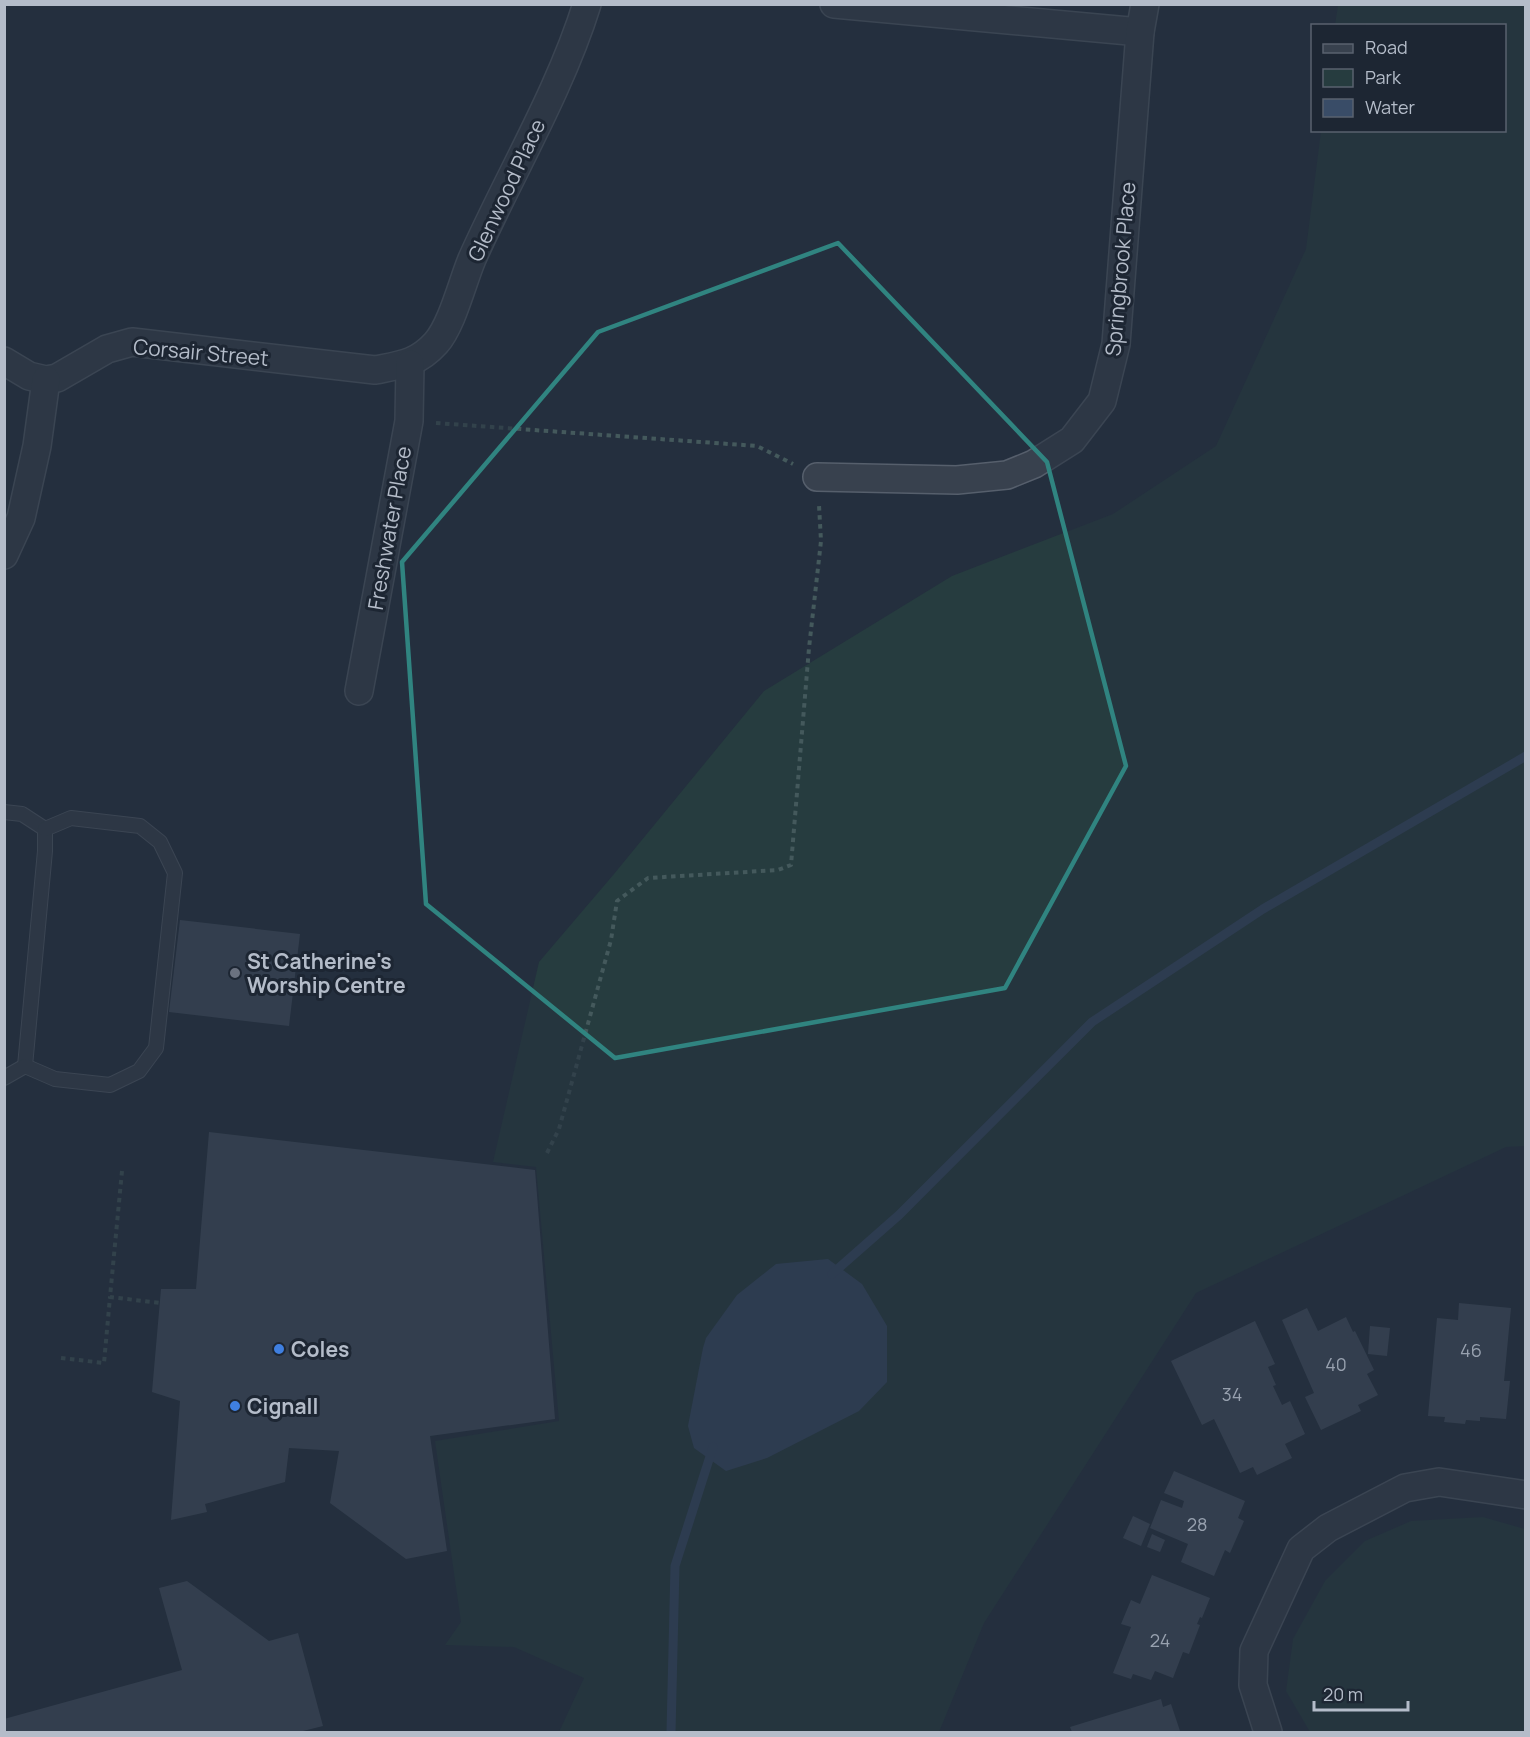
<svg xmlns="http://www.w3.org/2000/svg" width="1530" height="1737" font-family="Manrope,sans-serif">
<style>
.green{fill:#263c3f}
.water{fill:#394c67}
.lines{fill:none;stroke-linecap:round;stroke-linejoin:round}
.stream{stroke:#394c67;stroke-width:9}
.building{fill:#455162}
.service-casing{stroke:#565f6c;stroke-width:16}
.minor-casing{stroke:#565f6c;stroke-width:30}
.path{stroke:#44595c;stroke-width:4;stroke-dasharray:4.5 4.5;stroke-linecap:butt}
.service{stroke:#38414e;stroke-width:14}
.minor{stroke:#38414e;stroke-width:27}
.marked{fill:none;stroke:#308480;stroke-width:4.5;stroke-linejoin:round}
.worship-dot{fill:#6b7280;stroke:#1d2633;stroke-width:2}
.shop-dot{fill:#3f7fe0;stroke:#1d2633;stroke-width:2}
.labels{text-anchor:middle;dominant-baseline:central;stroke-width:6;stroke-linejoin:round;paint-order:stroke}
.number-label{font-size:18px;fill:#98a1af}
.street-label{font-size:21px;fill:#b4bcc9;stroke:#1d2633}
.poi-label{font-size:21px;font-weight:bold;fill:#b4bcc9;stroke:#1d2633;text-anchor:start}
</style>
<rect width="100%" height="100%" fill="#242f3e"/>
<g class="green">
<polygon points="1338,5 1525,5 1525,1146 1506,1147 1196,1293 984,1623 939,1732 559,1732 584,1678 514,1647 445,1645 461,1622 435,1441 559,1421 536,1167 493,1162 539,962 614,874 764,691 952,576 1113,514 1216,446 1306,249 1321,131 1504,130 1504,26 1335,25"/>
<polygon points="1483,1517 1525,1529 1525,1732 1310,1732 1286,1691 1293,1639 1325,1581 1365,1541 1411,1521"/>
</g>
<polygon class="water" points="828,1259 862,1284 887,1326 887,1382 859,1411 767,1458 726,1471 694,1448 688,1426 703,1348 706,1338 737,1295 776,1264"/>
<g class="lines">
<g class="stream">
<polyline points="832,1274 899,1215 1092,1022 1263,909 1526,756"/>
<polyline points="671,1732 675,1566 713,1447"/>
</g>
</g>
<g class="building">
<polygon points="180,920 300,934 289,1026 169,1012"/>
<polygon points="209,1132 535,1170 555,1419 430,1436 447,1551 406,1559 330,1503 339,1451 289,1448 285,1482 205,1504 207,1512 171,1520 180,1401 152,1392 161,1289 196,1289"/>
<polygon points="1459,1303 1511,1308 1504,1381 1510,1381 1506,1419 1480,1417 1480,1421 1466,1420 1465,1424 1444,1422 1445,1417 1428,1416 1437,1318 1458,1320"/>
<polygon points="1307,1308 1318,1331 1346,1317 1353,1332 1355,1331 1374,1370 1367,1374 1378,1395 1358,1405 1361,1411 1321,1430 1305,1397 1314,1393 1282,1320"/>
<polygon points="1255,1321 1275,1364 1268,1367 1276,1385 1273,1386 1282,1405 1290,1401 1305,1434 1285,1444 1292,1458 1257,1475 1253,1467 1240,1473 1214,1419 1202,1425 1171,1361"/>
<polygon points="1370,1326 1390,1328 1387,1356 1368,1354"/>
<polygon points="1174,1471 1245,1501 1238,1518 1244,1521 1230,1553 1225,1550 1214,1576 1181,1562 1188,1544 1150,1528 1161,1500 1182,1508 1184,1501 1164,1493"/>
<polygon points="1133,1516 1150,1524 1141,1546 1123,1538"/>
<polygon points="1152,1534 1165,1540 1160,1552 1147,1547"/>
<polygon points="1152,1575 1210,1598 1202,1618 1200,1617 1197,1624 1200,1625 1189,1654 1183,1652 1173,1678 1155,1671 1151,1680 1133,1674 1131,1679 1113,1673 1131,1627 1121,1624 1131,1600 1140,1604"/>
<polygon points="187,1581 269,1641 298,1633 323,1726 299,1732 4,1732 4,1719 182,1670 159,1588"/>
<polygon points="1161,1699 1163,1707 1171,1704 1180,1731 1072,1732 1070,1727"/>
</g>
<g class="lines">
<g class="service-casing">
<g id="service">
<polyline points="4,812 22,814 45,829 45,851 25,1066"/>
<polyline points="4,1078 25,1066 55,1079 110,1085 139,1071 156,1048 175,873 160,842 140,826 71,818 45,829"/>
</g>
</g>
<g class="minor-casing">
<g id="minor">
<polyline points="834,4 1140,32"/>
<path d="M4 361 29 376 46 380 57 378 107 349 132 342 375 370C400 365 417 364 436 343 452 325 462 283 472 259 509 176 560 91 587 4"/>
<polyline points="817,477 957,480 1007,475 1034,464 1072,440 1102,401 1116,344 1140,32 1145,4"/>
<polyline points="4,555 21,518 37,446 46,380"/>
<polyline points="359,691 409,421 410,364"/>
<polyline points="1268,1732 1253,1685 1254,1651 1301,1549 1328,1528 1405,1488 1439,1482 1526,1495"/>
</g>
</g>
<g class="path">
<polyline points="436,423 757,446 793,464"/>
<polyline points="547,1153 559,1129 611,940 617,901 648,878 778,870 791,865 809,648 821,541 819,505"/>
<polyline points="122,1171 110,1297 160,1303"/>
<polyline points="61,1358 104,1363 110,1297"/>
</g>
<use href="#service" class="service"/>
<use href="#minor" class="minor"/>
</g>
<path d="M0 0H1530V1737H0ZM838 243 1047 462 1126 766 1005 988 615 1058 426 904 402 562 598 332Z" fill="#242f3e" fill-opacity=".55" fill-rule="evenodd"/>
<path class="marked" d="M838 243 1047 462 1126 766 1005 988 615 1058 426 904 402 562 598 332Z"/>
<circle class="worship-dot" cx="235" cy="973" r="6"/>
<g class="shop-dot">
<circle cx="279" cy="1349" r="6"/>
<circle cx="235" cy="1406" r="6"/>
</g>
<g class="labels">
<g class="number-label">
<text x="1471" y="1350">46</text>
<text x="1336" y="1364">40</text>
<text x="1232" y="1394">34</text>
<text x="1197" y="1524">28</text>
<text x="1160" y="1640">24</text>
</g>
<g class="street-label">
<text transform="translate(506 190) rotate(-65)">Glenwood Place</text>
<text transform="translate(1120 269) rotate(-85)">Springbrook Place</text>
<text transform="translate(201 352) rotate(5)">Corsair Street</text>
<text transform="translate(389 528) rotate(-80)">Freshwater Place</text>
</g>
<g class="poi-label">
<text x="247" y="961">St Catherine's<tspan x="247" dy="24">Worship Centre</tspan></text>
<text x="291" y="1349">Coles</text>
<text x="247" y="1406">Cignall</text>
</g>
</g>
<rect width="1530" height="1737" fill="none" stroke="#b4bcc9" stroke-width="12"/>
<rect x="1311" y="24" width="195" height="108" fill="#1d2633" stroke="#59626f" stroke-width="1.5"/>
<rect x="1323" y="44" width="30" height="9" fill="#38414e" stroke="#59626f" stroke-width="1.5"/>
<text x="1365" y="54" font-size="18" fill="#b4bcc9">Road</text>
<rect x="1323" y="69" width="30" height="18" fill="#263c3f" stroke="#59626f" stroke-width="1.5"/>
<text x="1365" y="84" font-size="18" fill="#b4bcc9">Park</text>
<rect x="1323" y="99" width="30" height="18" fill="#394c67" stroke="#59626f" stroke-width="1.5"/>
<text x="1365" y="114" font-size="18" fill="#b4bcc9">Water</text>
<path d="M1314 1701v9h94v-9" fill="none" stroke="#b4bcc9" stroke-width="3"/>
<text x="1323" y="1701" font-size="18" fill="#b4bcc9" stroke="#1d2633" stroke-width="4.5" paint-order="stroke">20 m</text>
</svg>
